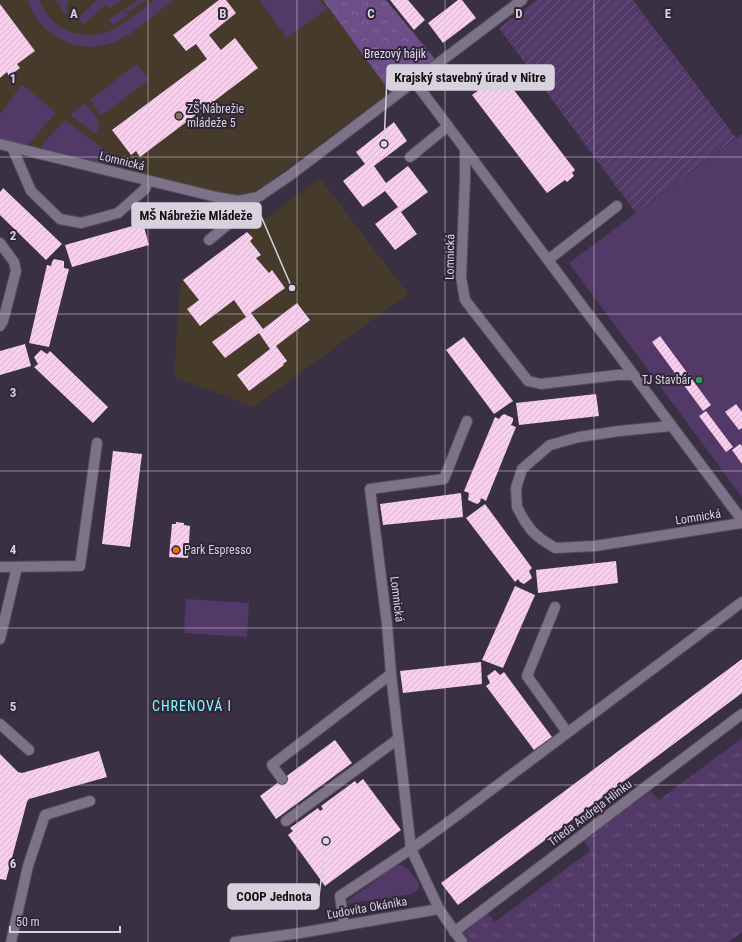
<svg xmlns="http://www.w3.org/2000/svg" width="742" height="942" font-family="'Roboto Condensed',sans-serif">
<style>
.education{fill:#463a2b}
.grass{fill:#523967}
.forest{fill:url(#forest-crowns)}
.park{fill:url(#park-tufts)}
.garden{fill:url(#garden-furrows)}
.building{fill:url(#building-hatch)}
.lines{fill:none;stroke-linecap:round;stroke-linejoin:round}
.street-casing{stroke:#544c5c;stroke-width:12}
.street{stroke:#7d7288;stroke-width:10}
.grid{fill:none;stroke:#d8d2de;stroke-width:1;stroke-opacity:0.55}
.education-dot{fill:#8d6e63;stroke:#2f2638;stroke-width:1.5}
.leisure-dot{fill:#2e9e5b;stroke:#2f2638;stroke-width:1.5}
.food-dot{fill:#e8710a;stroke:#2f2638;stroke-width:1.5}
.labels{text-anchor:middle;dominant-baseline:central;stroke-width:4;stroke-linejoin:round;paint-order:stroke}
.park-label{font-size:12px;fill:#e8d6f9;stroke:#2f2638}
.poi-label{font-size:12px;fill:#d8d2de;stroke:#2f2638;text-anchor:start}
.street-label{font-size:12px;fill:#d8d2de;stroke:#2f2638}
.quarter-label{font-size:14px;letter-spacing:1px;fill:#8cf8fe;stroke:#2f2638}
.grid-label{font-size:13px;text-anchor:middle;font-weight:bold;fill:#d8d2de;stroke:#2f2638;stroke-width:4;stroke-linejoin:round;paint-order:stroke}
.leader{fill:none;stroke:#d8d2de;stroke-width:1.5}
.callout-dot{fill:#d8d2de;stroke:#2f2638;stroke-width:1.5}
.callout{fill:#d8d2de;stroke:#d8d2de;stroke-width:1.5}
.callout-label{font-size:13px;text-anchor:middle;font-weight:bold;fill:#111}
</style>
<defs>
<pattern id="forest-crowns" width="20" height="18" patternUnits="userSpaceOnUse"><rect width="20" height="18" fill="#6d4e88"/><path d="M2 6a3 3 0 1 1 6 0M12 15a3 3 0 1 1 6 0" fill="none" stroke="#816798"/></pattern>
<pattern id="park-tufts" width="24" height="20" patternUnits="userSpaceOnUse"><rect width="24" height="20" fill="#523967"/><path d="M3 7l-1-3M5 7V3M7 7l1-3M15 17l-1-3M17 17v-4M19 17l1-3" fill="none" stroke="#6a557c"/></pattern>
<pattern id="garden-furrows" width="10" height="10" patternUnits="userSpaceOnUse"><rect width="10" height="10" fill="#523967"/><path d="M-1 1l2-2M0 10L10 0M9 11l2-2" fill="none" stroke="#6a557c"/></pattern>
<pattern id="building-hatch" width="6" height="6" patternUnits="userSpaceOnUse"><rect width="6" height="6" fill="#f8cfec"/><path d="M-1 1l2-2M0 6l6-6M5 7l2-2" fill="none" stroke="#d3b2ca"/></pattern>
</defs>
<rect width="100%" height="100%" fill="#3a3043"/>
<g class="education">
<polygon points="0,0 323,0 390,92 258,190 244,195 228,195 184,186 0,139"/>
<polygon points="320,178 408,294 254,407 174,377 180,283"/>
</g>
<g class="grass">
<path d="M28 0H40C51 33 89 44 118 27 128 21 138 13 148 5 150 4 153 1 155 0 160 0 168 0 173 0 156 13 139 30 119 40 83 58 39 38 28 0Z"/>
<polygon points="56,0 69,0 66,8 68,11 67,14 63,13 62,9"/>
<polygon points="97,0 122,0 110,8 106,5 83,25 78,18"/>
<polygon points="137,0 146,0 128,13 125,9"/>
<polygon points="259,0 320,0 327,9 287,38"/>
<polygon points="124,9 128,15 113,26 109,19"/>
<polygon points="136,64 150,79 101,116 90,100"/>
<polygon points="21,85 27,88 56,113 30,142 26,145 23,145 0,139 0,115"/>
<path d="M85 103C95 115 103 119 96 134L70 115Z"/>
<polygon points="65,120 123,164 126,167 125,171 43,150 42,147 42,145"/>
<polygon points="742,134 742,497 569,263"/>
<polygon points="186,599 249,603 247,637 184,633"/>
<polygon points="402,865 408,869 419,883 418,890 412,894 346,904 346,902 395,866"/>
</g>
<polygon class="forest" points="323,0 386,0 435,59 390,92"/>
<polygon class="park" points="742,738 742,932 729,942 469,942 463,934 487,913 495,922 590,851 584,841 651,791 659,800"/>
<polygon class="garden" points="537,0 633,0 736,138 636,213 499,28"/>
<g class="building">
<polygon points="219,0 226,0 236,13 209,35 221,50 235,38 258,68 140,157 136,151 131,155 112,130 207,59 196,44 186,51 173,35"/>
<polygon points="390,0 408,0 425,20 414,30"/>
<polygon points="458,0 462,0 476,18 443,43 428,23"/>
<polygon points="0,4 35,51 17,64 20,68 9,76 7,72 0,78"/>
<polygon points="496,72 499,75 501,73 575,170 572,173 574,176 567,182 565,180 547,193 472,95 491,81 489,77"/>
<polygon points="394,122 407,141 374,166 386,183 408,166 428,192 401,212 417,234 395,250 375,224 398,207 385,191 363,207 343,181 365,164 356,152"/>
<polygon points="3,188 62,244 46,260 0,215 0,192"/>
<polygon points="143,223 149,245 72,267 65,245"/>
<polygon points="247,232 253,238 250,241 261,255 256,258 269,273 272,270 285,288 251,313 263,329 297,303 310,320 276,346 287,361 283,364 284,365 249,391 237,375 270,349 259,333 225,358 212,342 246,317 234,300 200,326 187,309 199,300 183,280"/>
<polygon points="54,259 64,261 64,268 69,269 49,347 29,343 47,265 51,266 52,262"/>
<polygon points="660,336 711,405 703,411 652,342"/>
<polygon points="464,337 513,401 494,414 446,350"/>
<polygon points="25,344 31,366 0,375 0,351"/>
<polygon points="41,350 47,354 50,351 108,407 93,423 34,367 38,364 34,357"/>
<polygon points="596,394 599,416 519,425 516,403"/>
<polygon points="736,404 742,412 742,428 739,430 725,412"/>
<polygon points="706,411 733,447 726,452 699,416"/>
<polygon points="504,414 513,418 513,421 511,425 516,427 486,501 481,498 480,502 477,504 468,500 469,493 464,491 495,417 499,419 501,416"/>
<polygon points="740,444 742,446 742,464 732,450"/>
<polygon points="113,451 142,454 130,547 102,544"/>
<polygon points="461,493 463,517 383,525 380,504"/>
<polygon points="485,504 532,568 529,571 532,578 524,584 520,582 518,579 515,582 466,518"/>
<polygon points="176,522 184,523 184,525 190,526 188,558 169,557 172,524 176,524"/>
<polygon points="616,561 618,583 538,593 536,570"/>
<polygon points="515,586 535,595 503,668 482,660"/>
<polygon points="742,659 742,693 458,905 441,883"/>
<polygon points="481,662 482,684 403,693 400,671"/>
<polygon points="495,670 500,675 504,672 552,737 534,750 486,686 490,683 487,676"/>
<polygon points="335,740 352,763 276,819 260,796"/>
<polygon points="99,751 107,777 29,799 27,802 6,880 0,879 0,754 18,772 22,773"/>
<polygon points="363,779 401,830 325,886 288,835 293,831 290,828 318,808 320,811 323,809 321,806 355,781 357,784"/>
</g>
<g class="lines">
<g class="street-casing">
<g id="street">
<polyline points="415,82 742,520"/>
<polyline points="0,144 216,197 238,201 258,197 289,176 522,0"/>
<polyline points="12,147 31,191 60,219 81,223 118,213 145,189 148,181"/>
<polyline points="465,149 465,178 461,277 465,300 528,381 541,384 617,375 634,375"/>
<polyline points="410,157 448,126"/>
<polyline points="209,240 232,221 238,201"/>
<polyline points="0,243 14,262 16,271 3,321 0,326"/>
<polyline points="548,260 617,206"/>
<polyline points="671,426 619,431 579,437 550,445 522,469 516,488 517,507 524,520 532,531 541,539 555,548 595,546 742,523"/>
<polyline points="0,567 80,566 97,443"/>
<polyline points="555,607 527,676 567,732"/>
<polyline points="0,639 17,567"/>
<polyline points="0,724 29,750"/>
<polyline points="282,779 272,765 391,674"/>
<polyline points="286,821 398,739"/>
<polyline points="344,925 340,896 411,849 443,826 742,602"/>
<polyline points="454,932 742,714"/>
<polyline points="11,942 28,866 45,815 90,801"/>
<polyline points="235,942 300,933 439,909"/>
<polyline points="462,942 439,909 411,849 391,674 387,624 370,489 444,479 467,421"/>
</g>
</g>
<use href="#street" class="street"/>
</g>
<path class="grid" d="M148 0V942M297 0V942M445 0V942M594 0V942M0 157H742M0 314H742M0 471H742M0 628H742M0 785H742"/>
<circle class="education-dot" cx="179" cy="116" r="4"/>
<circle class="leisure-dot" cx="699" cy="380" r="4"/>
<circle class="food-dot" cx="176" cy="550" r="4"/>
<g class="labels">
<g class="park-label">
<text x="395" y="54">Brezový hájik</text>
</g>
<g class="poi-label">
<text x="187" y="109">ZŠ Nábrežie<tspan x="187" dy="14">mládeže 5</tspan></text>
<text x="691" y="380" text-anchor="end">TJ Stavbár</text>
<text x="184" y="550">Park Espresso</text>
</g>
<g class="street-label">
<text transform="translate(122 161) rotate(14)">Lomnická</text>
<text transform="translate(450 257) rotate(-89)">Lomnická</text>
<text transform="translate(698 517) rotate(-9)">Lomnická</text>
<text transform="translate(397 599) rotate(83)">Lomnická</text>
<text transform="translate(590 813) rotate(-37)">Trieda Andreja Hlinku</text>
<text transform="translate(367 908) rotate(-10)">Ľudovíta Okánika</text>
</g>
<g class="quarter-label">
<text x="192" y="706">CHRENOVÁ I</text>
</g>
</g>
<g class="grid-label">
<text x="74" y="18">A</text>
<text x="223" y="18">B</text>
<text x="371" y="18">C</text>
<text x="519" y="18">D</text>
<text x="668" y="18">E</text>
<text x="13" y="83">1</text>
<text x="13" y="240">2</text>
<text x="13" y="397">3</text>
<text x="13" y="554">4</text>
<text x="13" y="711">5</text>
<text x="13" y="868">6</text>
</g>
<path class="leader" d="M384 144L387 77M292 288L261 216M326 841L319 896"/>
<g class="callout-dot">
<circle cx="384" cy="144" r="4"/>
<circle cx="292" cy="288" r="4"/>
<circle cx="326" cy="841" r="4"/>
</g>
<g class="callout">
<rect x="387" y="65" width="167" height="25" rx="4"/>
<rect x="132" y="203" width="129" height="25" rx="4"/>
<rect x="228" y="884" width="91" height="25" rx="4"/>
</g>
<g class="callout-label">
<text x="470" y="82">Krajský stavebný úrad v Nitre</text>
<text x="196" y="220">MŠ Nábrežie Mládeže</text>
<text x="274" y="901">COOP Jednota</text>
</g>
<path d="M10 926v6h110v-6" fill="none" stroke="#d8d2de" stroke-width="2"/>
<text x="16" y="926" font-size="12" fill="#d8d2de" stroke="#2f2638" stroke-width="3" paint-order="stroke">50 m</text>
</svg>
